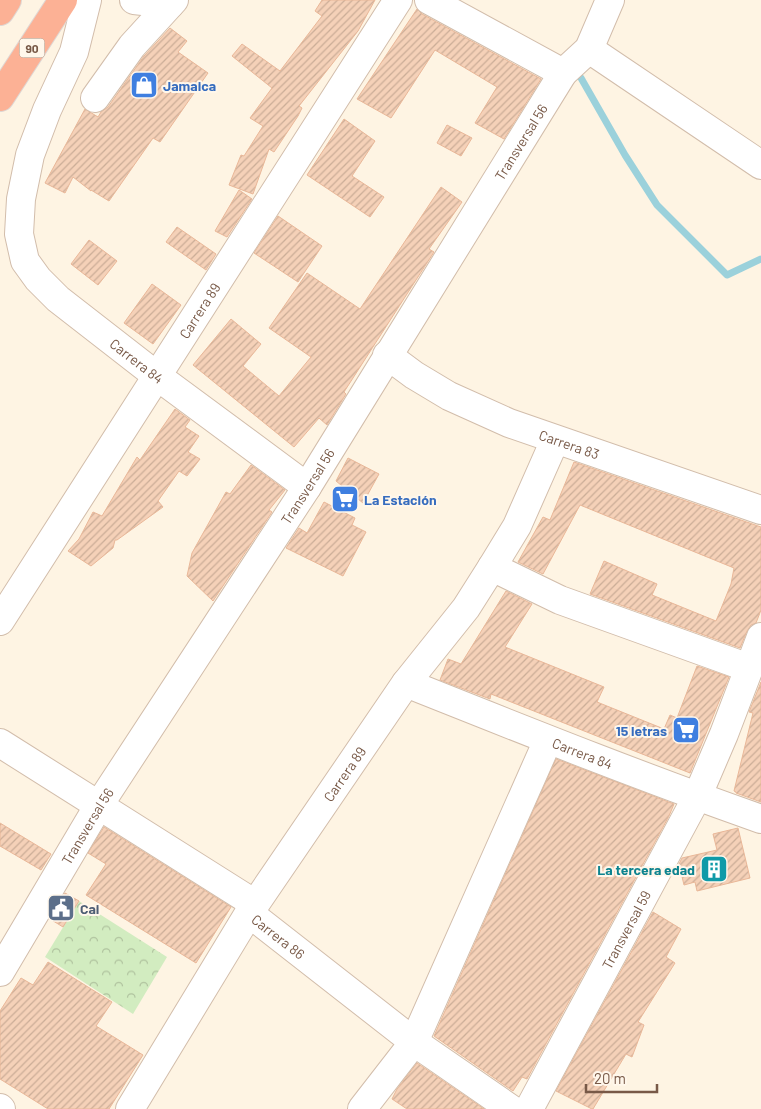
<svg xmlns="http://www.w3.org/2000/svg" width="761" height="1109" font-family="Barlow,sans-serif">
<style>
.park{fill:url(#park-crowns)}
.lines{fill:none;stroke-linecap:round;stroke-linejoin:round}
.stream{stroke:#9bd1db;stroke-width:7}
.building{fill:url(#building-hatch);stroke:#e9b798}
.minor-casing{stroke:#d2bdab;stroke-width:30}
.highway-casing{stroke:#dfd7d3;stroke-width:30}
.minor{stroke:#fff;stroke-width:28}
.highway{stroke:#fcb195;stroke-width:28}
.labels{text-anchor:middle;dominant-baseline:central;stroke-width:4;stroke-linejoin:round;paint-order:stroke}
.shield{fill:#fff7eb;stroke:#a08878;stroke-width:1}
.shield-label{font-size:12px;font-weight:bold;fill:#785947}
.shop-label{font-size:14px;font-weight:bold;fill:#366cbe;stroke:#fff7eb;text-anchor:start}
.street-label{font-size:14px;fill:#785947;stroke:#fff7eb}
.culture-label{font-size:14px;font-weight:bold;fill:#0d838f;stroke:#fff7eb;text-anchor:end}
.service-label{font-size:14px;font-weight:bold;fill:#4e5e75;stroke:#fff7eb;text-anchor:start}
</style>
<defs>
<pattern id="park-crowns" width="20" height="18" patternUnits="userSpaceOnUse" patternTransform="scale(1.25)"><rect width="20" height="18" fill="#d2ecc0"/><path d="M2 6a3 3 0 1 1 6 0M12 15a3 3 0 1 1 6 0" fill="none" stroke="#afc29e"/></pattern>
<pattern id="building-hatch" width="6" height="6" patternUnits="userSpaceOnUse" patternTransform="scale(1.25)"><rect width="6" height="6" fill="#f5d1b8"/><path d="M-1 1l2-2M0 6l6-6M5 7l2-2" fill="none" stroke="#cbad97"/></pattern>
</defs>
<rect width="100%" height="100%" fill="#fef4e3"/>
<polygon class="park" points="79,901 167,957 133,1014 45,957"/>
<g class="lines">
<polyline class="stream" points="581,78 625,155 657,205 727,275 761,259"/>
</g>
<g class="building">
<polygon points="322,0 375,0 358,31 299,106 302,108 298,116 274,152 269,149 253,194 229,185 241,155 244,156 263,126 250,118 272,88 232,56 242,44 280,71 322,16 315,11"/>
<polygon points="417,9 422,14 541,79 504,139 475,123 497,87 435,50 391,118 357,99"/>
<polygon points="170,28 187,41 178,52 208,73 160,142 153,138 109,201 91,190 91,191 73,177 65,193 45,183 85,109 98,117 101,112 108,107 144,56"/>
<polygon points="344,119 375,141 352,176 384,197 370,217 307,175"/>
<polygon points="447,125 472,138 461,156 437,143"/>
<polygon points="441,187 462,202 429,249 434,252 344,392 346,394 327,425 319,418 294,447 193,365 231,319 261,344 243,366 279,396 311,357 269,328 307,273 360,309"/>
<polygon points="239,190 252,199 227,237 215,231"/>
<polygon points="278,216 322,246 298,282 254,253"/>
<polygon points="177,227 216,254 206,270 166,242"/>
<polygon points="89,240 117,261 98,285 71,264"/>
<polygon points="152,284 181,305 153,344 124,323"/>
<polygon points="175,409 190,420 185,427 199,436 188,452 200,459 187,476 179,471 158,501 163,507 117,540 115,540 113,548 91,566 68,551 79,539 93,512 102,516 137,457 140,460"/>
<polygon points="348,458 379,474 363,503 336,481"/>
<polygon points="574,462 761,527 761,610 756,623 751,625 747,631 740,648 590,594 604,561 657,584 652,595 716,621 731,584 734,568 580,505 543,574 518,562 543,517 550,520"/>
<polygon points="251,465 285,490 269,510 272,512 213,601 187,576 192,553 226,492 230,494"/>
<polygon points="324,502 355,518 352,525 366,532 343,576 286,548 299,528 307,533"/>
<polygon points="506,591 532,604 505,647 604,687 597,702 664,729 670,715 677,718 697,666 729,677 690,773 491,694 490,699 440,680 448,659 461,664"/>
<polygon points="761,682 761,802 736,793 736,792 734,791 753,713 749,712"/>
<polygon points="556,759 674,804 669,816 527,1079 522,1077 513,1091 434,1036"/>
<polygon points="0,823 51,854 41,870 0,846"/>
<polygon points="104,827 231,907 196,963 86,895 106,864 88,853"/>
<polygon points="738,828 750,878 697,891 695,882 684,885 679,864 682,858 717,850 713,834"/>
<polygon points="65,893 79,901 63,927 50,919"/>
<polygon points="653,912 681,929 666,957 675,963 638,1022 644,1025 632,1057 626,1054 593,1109 592,1109 556,1091"/>
<polygon points="48,962 112,1002 96,1026 143,1055 109,1109 48,1109 0,1079 0,1011 21,978 33,985"/>
<polygon points="417,1063 484,1109 407,1109 392,1099 397,1089"/>
</g>
<g class="lines">
<g class="minor-casing">
<g id="minor">
<path id="s1" d="M87 0 74 52 47 110 30 155 21 199 19 234 25 261 38 279 58 299 157 376 307 487"/>
<polyline points="134,0 170,4"/>
<polyline points="429,0 563,73"/>
<polyline points="589,49 761,165"/>
<polyline points="95,98 132,46 174,0"/>
<path id="s2" d="M387 355 414 375 449 396 509 423 761 510"/>
<polyline points="492,567 560,600 749,668"/>
<path id="s3" d="M0 621 398 0"/>
<path id="s4" d="M406 683C524 730 641 777 761 819"/>
<path id="s5" d="M0 743 255 904 249 913 414 1042 511 1109"/>
<path id="s6" d="M0 972 99 805 307 487 563 73 589 49 610 0"/>
<polyline points="0,1108 1,1109"/>
<path id="s7" d="M130 1109 249 913 406 683 466 608 492 567 517 526 555 440"/>
<polyline points="362,1109 414,1042 548,740"/>
<path id="s8" d="M529 1109 697 797 724 734 761 637"/>
</g>
</g>
<g class="highway-casing">
<g id="highway">
<polyline points="0,11 7,0"/>
<polyline points="0,97 63,0"/>
</g>
</g>
<use href="#minor" class="minor"/>
<use href="#highway" class="highway"/>
</g>
<defs>
<g id="shop-square" transform="scale(1.4375)"><rect x="-9" y="-9" width="18" height="18" rx="4" fill="#3f7fe0" stroke="#fff7eb"/><path d="M-5-2.5h2.3a2.7 3.5 0 0 1 5.4 0H5L5.5 6h-11ZM-1.5-2.5h3a1.5 2.3 0 0 0-3 0Z" fill="#fff"/></g>
<g id="supermarket-square" transform="scale(1.4375)"><rect x="-9" y="-9" width="18" height="18" rx="4" fill="#3f7fe0" stroke="#fff7eb"/><path d="M-6-5.5h2.5l.6 2H6L4.5 2H-2.5L-4.4-4H-6ZM-1.5 3.2a1.3 1.3 0 1 0 .1 0ZM3 3.2a1.3 1.3 0 1 0 .1 0Z" fill="#fff"/></g>
<g id="building-square" transform="scale(1.4375)"><rect x="-9" y="-9" width="18" height="18" rx="4" fill="#0f9aa8" stroke="#fff7eb"/><path d="M-4-6H4V6H1V3H-1V6H-4ZM-2.5-4.3h1.7v1.8h-1.7ZM.8-4.3h1.7v1.8H.8ZM-2.5-1h1.7V.8h-1.7ZM.8-1h1.7V.8H.8Z" fill="#fff"/></g>
<g id="civic-square" transform="scale(1.4375)"><rect x="-9" y="-9" width="18" height="18" rx="4" fill="#5c6f8a" stroke="#fff7eb"/><path d="M-.6-6.5H3V-4.5H.6V-3L4-1V1h2V6H-6V1h2V-1L-.6-3ZM-1.2 2.5V6h2.4V2.5Z" fill="#fff"/></g>
</defs>
<g fill-rule="evenodd">
<use href="#shop-square" x="144" y="85"/>
<use href="#supermarket-square" x="345" y="499"/>
<use href="#supermarket-square" x="686" y="730"/>
<use href="#building-square" x="714" y="869"/>
<use href="#civic-square" x="61" y="908"/>
</g>
<g class="labels">
<rect class="shield" x="19.5" y="38.5" width="25" height="19" rx="4"/>
<g class="shield-label">
<text x="32" y="48">90</text>
</g>
<g class="shop-label">
<text x="163" y="85">Jamaica</text>
<text x="364" y="499">La Estación</text>
<text x="667" y="730" text-anchor="end">15 letras</text>
</g>
<g class="street-label">
<text stroke="none"><textPath href="#s6" startOffset="980">Transversal 56</textPath></text>
<text stroke="none"><textPath href="#s3" startOffset="369">Carrera 89</textPath></text>
<text stroke="none"><textPath href="#s1" startOffset="424">Carrera 84</textPath></text>
<text stroke="none"><textPath href="#s2" startOffset="204">Carrera 83</textPath></text>
<text stroke="none"><textPath href="#s6" startOffset="575">Transversal 56</textPath></text>
<text stroke="none"><textPath href="#s4" startOffset="190">Carrera 84</textPath></text>
<text stroke="none"><textPath href="#s7" startOffset="398">Carrera 89</textPath></text>
<text stroke="none"><textPath href="#s6" startOffset="170">Transversal 56</textPath></text>
<text stroke="none"><textPath href="#s8" startOffset="204">Transversal 59</textPath></text>
<text stroke="none"><textPath href="#s5" startOffset="350">Carrera 86</textPath></text>
</g>
<g class="culture-label">
<text x="695" y="869">La tercera edad</text>
</g>
<g class="service-label">
<text x="80" y="908">Cai</text>
</g>
</g>
<path d="M586 1084v8h71v-8" fill="none" stroke="#785947" stroke-width="2.5"/>
<text x="594" y="1084" font-size="15" fill="#785947" stroke="#fff7eb" stroke-width="4" paint-order="stroke">20 m</text>
</svg>
